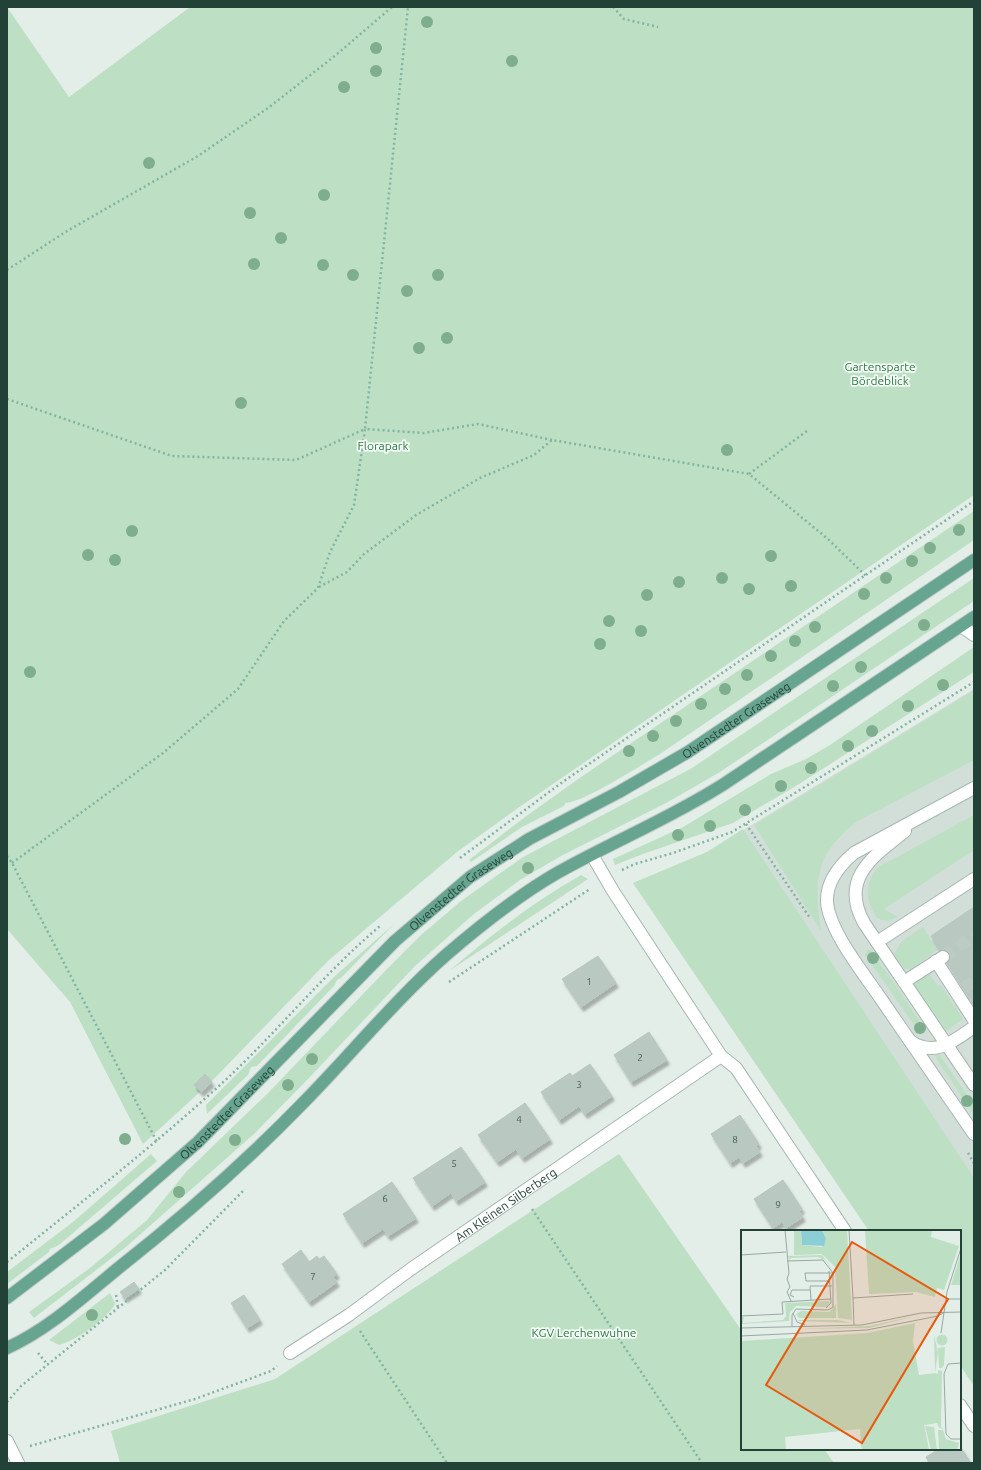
<svg xmlns="http://www.w3.org/2000/svg" width="981" height="1470" font-family="Ubuntu,sans-serif">
<style>
.built{fill:#d2ded8}
.green{fill:#bde0c4}
.building{fill:#b9c9c2;stroke:#b6c8bf;filter:url(#shadow)}
.lines{fill:none;stroke-linecap:round;stroke-linejoin:round}
.minor-tunnel{stroke:#bdcbc5;stroke-width:12;stroke-dasharray:12 6;stroke-linecap:butt}
.minor-casing{stroke:#a6b7b0;stroke-width:14}
.major-casing{stroke:#c1cac7;stroke-width:14}
.path{stroke:#83b3a1;stroke-width:2.5;stroke-dasharray:2 3;stroke-linecap:butt}
.minor{stroke:#fff;stroke-width:12}
.major{stroke:#67a591;stroke-width:12}
.tree{fill:#7eae8e}
.labels{text-anchor:middle;dominant-baseline:central;stroke-width:3.5;stroke-linejoin:round;paint-order:stroke}
.number-label{font-size:10px;fill:#48635a}
.park-label{font-size:12px;fill:#2b7a44;stroke:#f5faf7}
.street-label{font-size:12px;fill:#224137;stroke:#f5faf7}
.inset-road{fill:none;stroke:#96a9a2;stroke-width:1}
.view{fill:#e8590c;fill-opacity:0.15;stroke:#e8590c;stroke-width:2}
.inset-edge{fill:none;stroke:#224137;stroke-width:2}
</style>
<defs>
<filter id="shadow"><feDropShadow dx="2.5" dy="4.5" stdDeviation="1" flood-color="#0004"/></filter>
</defs>
<rect width="100%" height="100%" fill="#e4eee9"/>
<polygon class="built" points="974,689 974,1386 960,1365 960,1231 869,1231 633,883 707,852"/>
<g class="green">
<polygon points="7,7 69,97 190,7 974,7 974,495 518,808 457,852 329,960 213,1080 143,1144 70,1002 7,929"/>
<path d="M974 511V540L660 754C641 765 583 803 565 803L564 806 522 827 471 862 469 860 525 817 581 777Z"/>
<polygon points="974,578 974,601 720,772 668,802 561,856 520,880 474,914 415,966 309,1078 254,1134 126,1247 34,1318 29,1312 90,1268 147,1220 186,1172 268,1093 386,970 421,935 461,901 523,857 692,768"/>
<polygon points="974,647 974,672 796,786 733,823 643,854 615,865 613,859 683,827 771,774 806,759 830,745"/>
<path d="M974 690V760L856 822C814 856 814 881 821 931L754 825Z"/>
<path d="M974 815V850L884 909 898 917 887 921 878 919C865 902 864 885 877 868Z"/>
<polygon points="743,829 974,1178 974,1386 960,1365 960,1231 869,1231 633,883 707,852"/>
<path d="M581 875 588 879 449 971C491 935 533 902 581 875Z"/>
<polygon points="394,924 341,978 337,980 334,986 257,1066 251,1067 248,1075 207,1114 206,1105 336,975"/>
<polygon points="923,927 937,950 911,969 903,969 894,954 902,941"/>
<polygon points="867,950 871,950 923,1026 922,1030 918,1030 865,955"/>
<polygon points="927,975 930,975 938,986 941,985 963,1019 946,1031 944,1031 912,985"/>
<polygon points="938,1053 974,1105 974,1115 936,1058 935,1055"/>
<polygon points="151,1154 157,1161 59,1245 50,1249 49,1252 7,1284 7,1272 73,1222"/>
<polygon points="619,1154 742,1331 742,1449 824,1449 834,1463 120,1463 111,1431 275,1379"/>
<path d="M110 1293 115 1304C107 1319 75 1341 59 1345L49 1340Z"/>
</g>
<g class="building">
<polygon points="974,907 974,1002 973,1002 931,936"/>
<polygon points="598,956 616,983 581,1007 562,979"/>
<polygon points="649,1032 667,1060 631,1082 614,1055"/>
<polygon points="590,1064 612,1096 585,1114 579,1106 559,1120 541,1092 570,1073 572,1076"/>
<polygon points="205,1074 212,1082 201,1092 194,1085"/>
<polygon points="525,1103 550,1139 522,1158 516,1149 497,1162 478,1135"/>
<polygon points="740,1115 759,1144 756,1146 760,1152 743,1163 739,1157 730,1163 711,1134"/>
<polygon points="461,1147 485,1182 456,1201 451,1193 432,1206 413,1178"/>
<polygon points="783,1180 802,1209 799,1211 803,1217 786,1228 782,1222 773,1228 754,1199"/>
<polygon points="392,1182 416,1218 388,1236 383,1229 362,1243 343,1214"/>
<polygon points="301,1250 309,1262 317,1256 319,1259 324,1256 337,1274 333,1277 337,1282 309,1302 282,1264"/>
<polygon points="134,1282 139,1289 125,1298 120,1292"/>
<polygon points="244,1295 260,1320 247,1328 231,1303"/>
<polygon points="960,1446 971,1463 929,1463 926,1457 939,1449 960,1449"/>
</g>
<g class="lines">
<g class="minor-tunnel">
<polyline points="943,957 974,936"/>
<polyline points="964,988 974,981"/>
</g>
<g class="minor-casing">
<g id="minor">
<polyline points="961,626 974,635"/>
<path d="M974 788 854 853C840 865 826 882 827 902 829 931 865 975 881 999 912 1044 943 1089 974 1134"/>
<path d="M905 831C874 856 839 878 864 923L974 1085"/>
<polyline points="877,942 974,879"/>
<polyline points="936,961 974,1020"/>
<polyline points="904,982 943,957"/>
<path d="M910 1041C934 1058 954 1041 974 1027"/>
<polyline points="721,1056 736,1068 845,1231"/>
<path id="s1" d="M290 1353 349 1315 411 1269 721 1056 613 891 592 855"/>
<polyline points="960,1405 974,1426"/>
<polyline points="7,1441 18,1463"/>
</g>
</g>
<g class="major-casing">
<g id="major">
<path id="s2" d="M7 1298 104 1224 198 1142 395 941 470 877 529 839 619 792 688 752 974 560"/>
<path d="M7 1348C47 1330 82 1298 116 1270 182 1218 246 1162 305 1101 352 1053 395 1000 446 955 481 925 517 896 557 873 612 842 671 818 724 784L974 617"/>
</g>
</g>
<g class="path">
<polyline points="613,7 624,19 658,27"/>
<polyline points="7,270 67,231 198,156 268,108 336,55 392,7"/>
<polyline points="7,399 172,456 296,460 365,429 408,7"/>
<polyline points="749,474 807,431"/>
<polyline points="319,587 347,572 364,554 416,515 480,478 534,455 552,440 749,474 828,539 866,576"/>
<polyline points="746,824 810,918"/>
<polyline points="7,856 12,863 157,1142"/>
<polyline points="460,858 564,781 974,501"/>
<polyline points="12,863 163,753 238,689 284,621 318,588 330,552 354,505 365,429 424,433 478,424 552,440"/>
<polyline points="622,870 635,864 673,853 732,832 974,682"/>
<polyline points="449,982 590,889"/>
<polyline points="968,1153 974,1163"/>
<polyline points="532,1209 702,1463"/>
<path d="M7 1262C79 1204 151 1148 219 1086 275 1035 322 975 380 926"/>
<polyline points="116,1295 118,1308"/>
<polyline points="360,1331 447,1463"/>
<polyline points="38,1353 48,1365"/>
<polyline points="7,1402 21,1386 165,1270 245,1189"/>
<polyline points="30,1446 195,1399 271,1371 277,1366"/>
</g>
<use href="#minor" class="minor"/>
<use href="#major" class="major"/>
</g>
<g class="tree">
<circle cx="427" cy="22" r="6"/>
<circle cx="376" cy="48" r="6"/>
<circle cx="512" cy="61" r="6"/>
<circle cx="376" cy="71" r="6"/>
<circle cx="344" cy="87" r="6"/>
<circle cx="149" cy="163" r="6"/>
<circle cx="324" cy="195" r="6"/>
<circle cx="250" cy="213" r="6"/>
<circle cx="281" cy="238" r="6"/>
<circle cx="254" cy="264" r="6"/>
<circle cx="323" cy="265" r="6"/>
<circle cx="353" cy="275" r="6"/>
<circle cx="438" cy="275" r="6"/>
<circle cx="407" cy="291" r="6"/>
<circle cx="447" cy="338" r="6"/>
<circle cx="419" cy="348" r="6"/>
<circle cx="241" cy="403" r="6"/>
<circle cx="727" cy="450" r="6"/>
<circle cx="959" cy="530" r="6"/>
<circle cx="132" cy="531" r="6"/>
<circle cx="930" cy="548" r="6"/>
<circle cx="88" cy="555" r="6"/>
<circle cx="771" cy="556" r="6"/>
<circle cx="115" cy="560" r="6"/>
<circle cx="912" cy="561" r="6"/>
<circle cx="722" cy="578" r="6"/>
<circle cx="886" cy="578" r="6"/>
<circle cx="679" cy="582" r="6"/>
<circle cx="791" cy="586" r="6"/>
<circle cx="749" cy="589" r="6"/>
<circle cx="864" cy="594" r="6"/>
<circle cx="647" cy="595" r="6"/>
<circle cx="609" cy="621" r="6"/>
<circle cx="924" cy="625" r="6"/>
<circle cx="815" cy="627" r="6"/>
<circle cx="641" cy="631" r="6"/>
<circle cx="795" cy="641" r="6"/>
<circle cx="600" cy="644" r="6"/>
<circle cx="771" cy="656" r="6"/>
<circle cx="861" cy="667" r="6"/>
<circle cx="30" cy="672" r="6"/>
<circle cx="747" cy="675" r="6"/>
<circle cx="943" cy="685" r="6"/>
<circle cx="833" cy="686" r="6"/>
<circle cx="725" cy="689" r="6"/>
<circle cx="701" cy="704" r="6"/>
<circle cx="908" cy="706" r="6"/>
<circle cx="676" cy="721" r="6"/>
<circle cx="872" cy="731" r="6"/>
<circle cx="653" cy="736" r="6"/>
<circle cx="848" cy="746" r="6"/>
<circle cx="629" cy="751" r="6"/>
<circle cx="811" cy="768" r="6"/>
<circle cx="781" cy="786" r="6"/>
<circle cx="745" cy="810" r="6"/>
<circle cx="710" cy="826" r="6"/>
<circle cx="678" cy="835" r="6"/>
<circle cx="528" cy="868" r="6"/>
<circle cx="873" cy="958" r="6"/>
<circle cx="920" cy="1028" r="6"/>
<circle cx="312" cy="1059" r="6"/>
<circle cx="288" cy="1085" r="6"/>
<circle cx="967" cy="1101" r="6"/>
<circle cx="125" cy="1139" r="6"/>
<circle cx="235" cy="1140" r="6"/>
<circle cx="179" cy="1192" r="6"/>
<circle cx="92" cy="1315" r="6"/>
</g>
<g class="labels">
<g class="number-label">
<text x="589" y="981">1</text>
<text x="640" y="1057">2</text>
<text x="579" y="1084">3</text>
<text x="519" y="1119">4</text>
<text x="735" y="1139">8</text>
<text x="454" y="1163">5</text>
<text x="385" y="1198">6</text>
<text x="778" y="1204">9</text>
<text x="313" y="1276">7</text>
</g>
<g class="park-label">
<text x="880" y="366">Gartensparte<tspan x="880" dy="14">Bördeblick</tspan></text>
<text x="383" y="445">Florapark</text>
<text x="584" y="1332">KGV Lerchenwuhne</text>
</g>
<g class="street-label">
<text stroke="none"><textPath href="#s2" startOffset="936">Olvenstedter Graseweg</textPath></text>
<text stroke="none"><textPath href="#s2" startOffset="612">Olvenstedter Graseweg</textPath></text>
<text stroke="none"><textPath href="#s2" startOffset="288">Olvenstedter Graseweg</textPath></text>
<text stroke="none"><textPath href="#s1" startOffset="262">Am Kleinen Silberberg</textPath></text>
</g>
</g>
<g transform="translate(741 1230)">
<rect width="220" height="220" fill="#e4eee9"/>
<path d="M53 0H60L61 15 81 17 85 10 81 0H106L111 90 97 88 94 37 81 24 53 25ZM124 0H191L190 7 218 16 203 60 196 58 194 67 175 62 128 64ZM220 23V55H210L214 42ZM81 25 93 41 84 30 77 27 50 28 49 30 47 26ZM87 71 89 72 86 77 55 76 49 82 48 91 0 94V87H3L2 93 42 90 45 86 44 73ZM95 74V88H58L55 84 60 81 88 82ZM178 85 128 98 56 99 128 96ZM97 90 111 93 57 91 58 90ZM174 93 172 111 178 145 194 143 193 104 197 123 194 143 197 144V140L201 141 200 197 203 199 198 198 196 193 184 195 183 193 188 220H123L120 217 119 199 44 207 45 220H0V111L126 103ZM195.5 110a5.5 5.5 0 1 1 11 0a5.5 5.5 0 1 1-11 0ZM204 117 203 135 201 138H198L197 118ZM184 196 193 197 196 220H190ZM197 200H202L205 209 218 213 216 220H198Z" fill="#bde0c4"/>
<path d="M60 0H81L85 9 83 16 61 15Z" fill="#8bced5"/>
<path class="inset-road" d="M44 0 48 43 46 49 49 57 46 62 50 71M108 0 112 68M0 25 45 22M46 31 82 30 92 43V77L87 80 55 79 51 85V96M89 51H65L64 43H91M53 67 49 65 51 60H69M205 69H220M70 70 69 56H91M85 78 90 73 88 41M52 83 56 92 64 95M0 86 42 84 41 72 90 69M113 95 112 68 172 64M0 98 121 95 180 83 220 82M200 103 206 62 220 18M0 106 126 100 197 86 204 82M220 133 207 134 203 144 205 204 210 209H220"/>
<path class="view" d="M111 12 207 69 121 213 25 155Z"/>
<rect width="220" height="220" class="inset-edge"/>
</g>
<rect width="981" height="1470" fill="none" stroke="#224137" stroke-width="16"/>
</svg>
